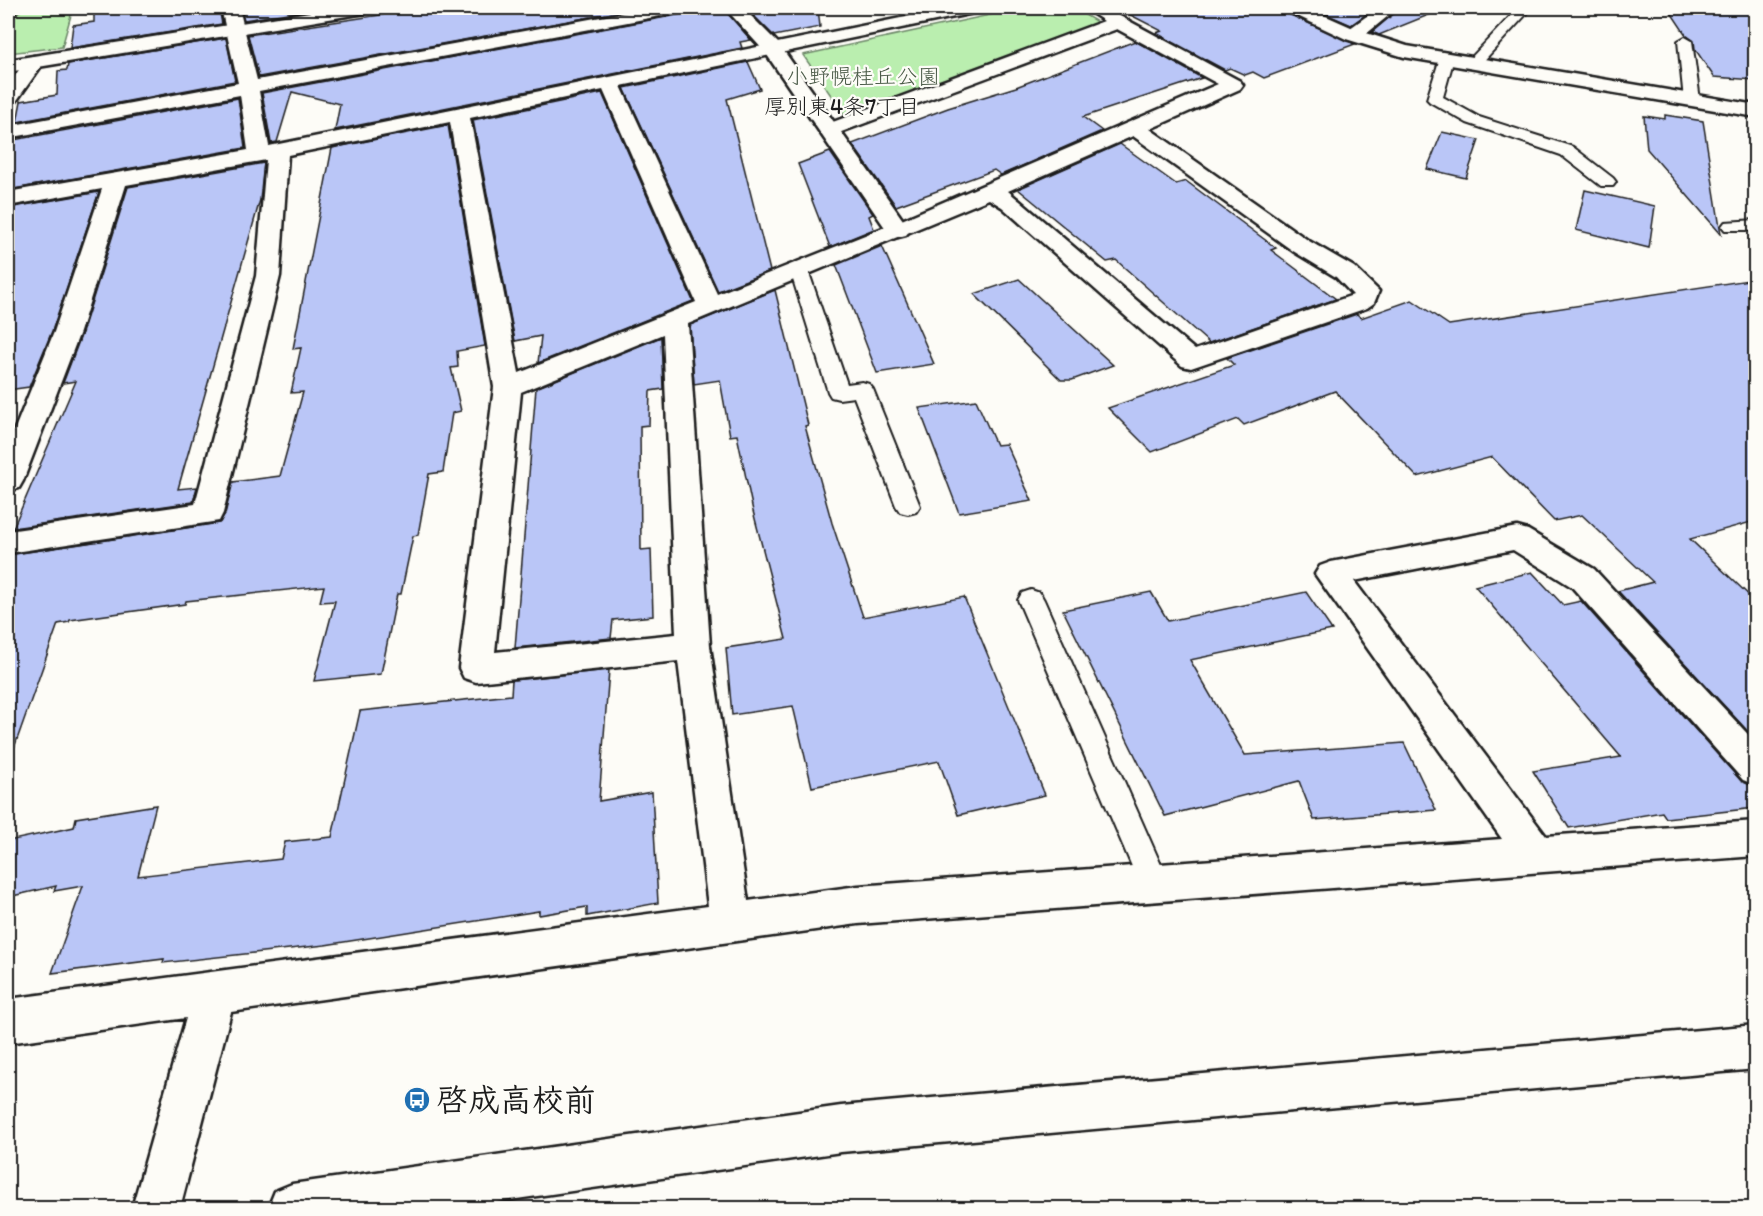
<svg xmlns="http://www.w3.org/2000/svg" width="1763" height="1216" font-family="Itim,'Klee One',sans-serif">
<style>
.green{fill:#baeeaf;stroke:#6b8566;stroke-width:1.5}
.building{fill:#bac6f7;stroke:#1c1c1c;stroke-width:1.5}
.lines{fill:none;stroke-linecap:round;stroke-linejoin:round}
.service-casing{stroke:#1c1c1c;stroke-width:4}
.minor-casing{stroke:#1c1c1c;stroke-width:5}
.tertiary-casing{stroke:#1c1c1c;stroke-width:5}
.service{fill:#fdfcf7;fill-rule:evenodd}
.minor{fill:#fdfcf7;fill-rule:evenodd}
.tertiary{fill:#fdfcf7;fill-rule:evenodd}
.labels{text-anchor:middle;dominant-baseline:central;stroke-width:4.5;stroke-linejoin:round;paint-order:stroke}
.far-park-label{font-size:22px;fill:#4b5b48;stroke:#fdfcf7}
.far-neighbourhood-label{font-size:22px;fill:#1c1c1c;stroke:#fdfcf7}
.near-poi-label{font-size:32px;font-weight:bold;fill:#1c1c1c;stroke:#fdfcf7;text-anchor:start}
</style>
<rect width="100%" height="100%" fill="#fdfcf7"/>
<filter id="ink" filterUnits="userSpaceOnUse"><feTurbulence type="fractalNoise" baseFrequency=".0167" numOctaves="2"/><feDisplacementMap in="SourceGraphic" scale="12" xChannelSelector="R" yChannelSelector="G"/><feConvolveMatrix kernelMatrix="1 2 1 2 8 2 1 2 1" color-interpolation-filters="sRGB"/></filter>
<g filter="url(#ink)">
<g class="green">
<path d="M27 8H73L62 47 8 53C7 31 2 16 27 8Z"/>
<polygon points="1022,8 1073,8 1099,23 846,117 803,55"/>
</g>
<g class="building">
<polygon points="94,8 219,8 222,24 70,48 73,25 94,22"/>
<polygon points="241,8 306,8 306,10 244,20"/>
<polygon points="426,8 640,8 259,77 248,35"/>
<polygon points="687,8 723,8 751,40 740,42 742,48 335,130 340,104 292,92 277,142 271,143 262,93 682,14"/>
<polygon points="746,8 818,8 820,27 774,36"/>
<polygon points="1117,8 1284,8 1288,14 1355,44 1264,78 1253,72 1245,75 1230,68 1225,70 1156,33 1162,31"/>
<polygon points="1312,8 1375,8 1351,25"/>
<polygon points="1400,8 1441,8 1441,10 1379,35 1372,32"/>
<polygon points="1668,8 1755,8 1755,80 1714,77 1695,49 1694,41 1686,35"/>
<polygon points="226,38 235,81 17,122 21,101 57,95 58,71 67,70 68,64"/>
<polygon points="1135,41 1202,78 1083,117 1102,131 1001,175 994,170 896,206 852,144 948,108 1016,87"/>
<polygon points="748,62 760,89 727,99 770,271 718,291 624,88"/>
<polygon points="602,93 693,301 538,363 541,336 515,341 473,120"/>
<polygon points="238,98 245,148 8,190 8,141"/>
<polygon points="1665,115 1703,121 1721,234 1647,149 1644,116 1665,119"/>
<polygon points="448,125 485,346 457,351 458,367 451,368 461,411 452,413 443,472 429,474 418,535 413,536 401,594 397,594 381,674 314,681 335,601 320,602 324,586 186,601 185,604 70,620 69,622 58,624 13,751 8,750 8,555 219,523 225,514 233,482 280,476 303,392 291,393 301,348 293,349 332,148"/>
<polygon points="1442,132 1479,140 1466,178 1427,169"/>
<polygon points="1120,144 1176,184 1186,181 1276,248 1271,250 1336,299 1209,343 1116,260 1107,262 1018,189"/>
<polygon points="830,152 873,214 869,216 874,229 830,247 798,164"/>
<polygon points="264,163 260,200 178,489 197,487 193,502 13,528 76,381 63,383 82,333 128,187"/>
<polygon points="1585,190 1655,206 1649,248 1576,230"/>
<polygon points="99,192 52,331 29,387 8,390 8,208"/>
<polygon points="882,246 917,325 934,364 877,373 836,265"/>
<polygon points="1019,279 1113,365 1072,380 1061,380 974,294"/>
<polygon points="1755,279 1755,521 1690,539 1755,601 1755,739 1618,591 1653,582 1582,515 1554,521 1492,457 1417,477 1335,391 1244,425 1238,419 1152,452 1108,408 1234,365 1227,358 1357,314 1361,318 1412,300 1449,325"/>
<polygon points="775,290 808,425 805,426 832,523 863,617 964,597 1045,795 958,815 939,761 812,787 793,706 732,715 726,648 786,639 753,511 737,435 730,436 720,380 694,384 690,325"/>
<polygon points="661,337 663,389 650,391 649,425 640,426 641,550 651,549 653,616 613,620 611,638 515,648 536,388"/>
<polygon points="976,400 996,445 1006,444 1032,501 959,513 919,408"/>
<polygon points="1532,572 1563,605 1581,601 1741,781 1755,787 1755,808 1666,818 1662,812 1569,828 1533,771 1621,757 1475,586"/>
<polygon points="1151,592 1168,621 1306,592 1332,630 1190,660 1245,755 1404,743 1436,810 1314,820 1299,781 1165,816 1063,610"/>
<polygon points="609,670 599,801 652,792 658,903 587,916 587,907 539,915 539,911 325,945 163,963 164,959 52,973 83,886 54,891 56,886 8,897 8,841 74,827 76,818 156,805 138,876 281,859 285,842 332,837 360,711 511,695 512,680"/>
</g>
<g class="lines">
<g class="service-casing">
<g id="service">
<polygon points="1518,8 1532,8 1479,66 1469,66 1467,63 1469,60"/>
<polygon points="1685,37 1692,41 1700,100 1692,105 1684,100 1678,41"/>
<polygon points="1447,54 1454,58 1443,97 1479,117 1573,147 1613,178 1616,182 1613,186 1601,186 1561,155 1467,123 1430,102 1427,99 1440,58"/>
<polygon points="1756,220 1756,230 1725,230 1722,226 1725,222"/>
<polygon points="799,264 806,266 808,270 847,384 862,382 869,384 873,389 920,506 916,512 908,514 900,512 896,506 854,397 839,399 831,397 828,392 790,270 792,266"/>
<polygon points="1031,590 1040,593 1044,600 1169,883 1165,893 1154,897 1143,893 1139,883 1018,600 1022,593"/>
</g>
</g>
<g class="minor-casing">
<g id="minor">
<polygon points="8,8 18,8 14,13 8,14"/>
<path d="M221 8H239L257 80 650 8H685L682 12 676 13 259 91 269 146 950 8H983L980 12 974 13 621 86 717 294 890 225 1218 84 1117 29 836 134 829 136 822 134 819 130 822 126 1104 21 1084 8H1105L1240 81 1243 85 1240 89 1150 129 1309 241 1354 267 1379 291 1374 303 1367 308 1191 368 1182 366 1002 207 989 199 688 324 710 646 748 901 858 886 1502 839 1315 574 1320 566 1331 562 1517 527 1528 530 1594 569 1756 743V785L1743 780 1572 587 1513 550 1354 581 1546 836 1756 821V856L858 924 231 1012 180 1208H132L186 1018 8 1043V999L708 906 678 661 476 682 464 678 459 668 494 387 450 122 288 155 280 276 223 513 219 521 8 553V531L195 504 256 276 266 160 126 185 80 332 23 481 19 488 8 491V446L54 332 102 189 8 206V192L248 150 240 95 8 138V126L238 83ZM603 90 696 302 519 373 470 118ZM1133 136 1293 251 1336 277 1353 295 1195 350 1008 191ZM663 334 676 634 495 652 521 392Z"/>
<polygon points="1378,8 1398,8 1360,39 1346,39 1344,35 1346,31"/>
<polygon points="34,56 41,58 44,62 15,103 8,105 8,86 27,58"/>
</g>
</g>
<g class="tertiary-casing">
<g id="tertiary">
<polygon points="335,8 374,8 371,12 365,13 8,72 8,60"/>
<polygon points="725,8 743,8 779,44 910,230 906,235 898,237 890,235 765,52"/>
<polygon points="1286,8 1308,8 1360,31 1407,46 1756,105 1756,117 1404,57 1346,39 1289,12"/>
<polygon points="1756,1025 1756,1069 841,1152 454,1208 268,1208 275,1191 292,1184 841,1106"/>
</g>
</g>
<use href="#service" class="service"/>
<use href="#minor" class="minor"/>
<use href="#tertiary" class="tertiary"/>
</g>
</g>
<defs>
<g id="bus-disc" transform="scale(1.35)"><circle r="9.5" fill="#1f6fb2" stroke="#fdfcf7"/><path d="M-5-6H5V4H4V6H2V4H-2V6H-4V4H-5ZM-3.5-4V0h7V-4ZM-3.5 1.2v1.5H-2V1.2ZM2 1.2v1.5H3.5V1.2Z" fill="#fff"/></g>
</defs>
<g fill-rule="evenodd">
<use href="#bus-disc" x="417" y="1100"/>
</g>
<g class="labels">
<g class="far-park-label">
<text x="863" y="76">小野幌桂丘公園</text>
</g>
<g class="far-neighbourhood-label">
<text x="842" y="106">厚別東4条7丁目</text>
</g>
<g class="near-poi-label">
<text x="436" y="1100">啓成高校前</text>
</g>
</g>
<rect width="1763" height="1216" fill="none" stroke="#fdfcf7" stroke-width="30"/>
<rect x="15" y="15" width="1733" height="1186" fill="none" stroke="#1c1c1c" stroke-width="2" filter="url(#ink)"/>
</svg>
